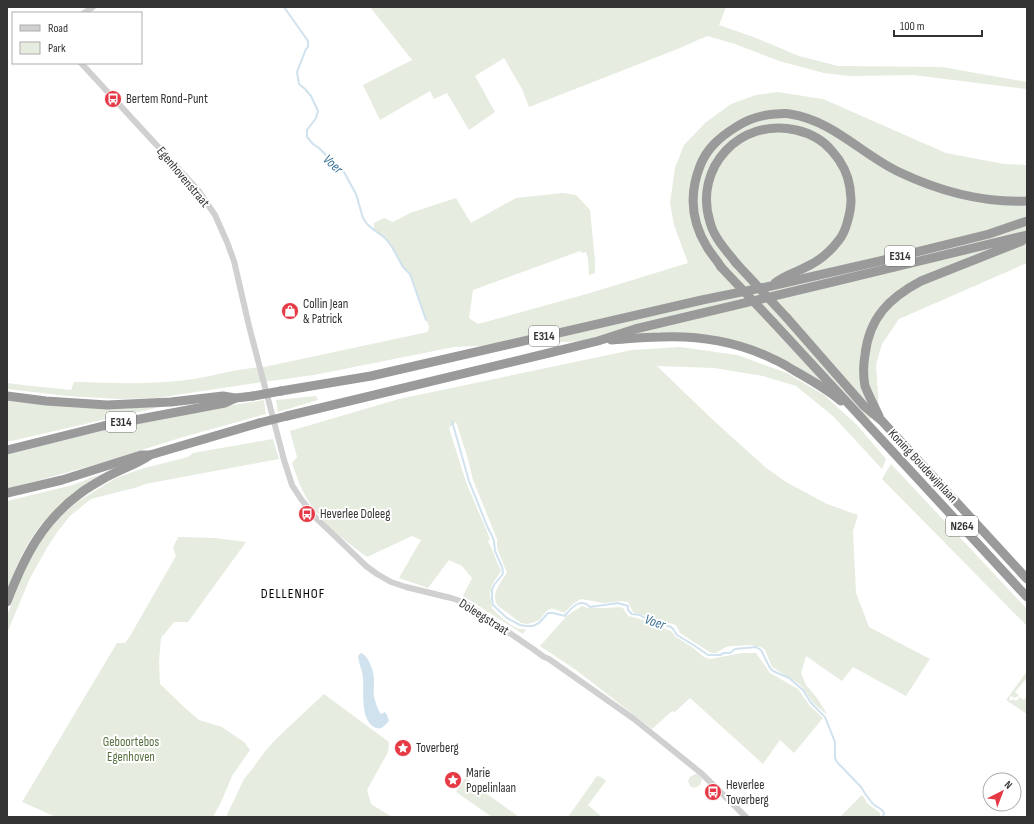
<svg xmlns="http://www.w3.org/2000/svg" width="1034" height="824" font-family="'Sofia Sans Condensed',sans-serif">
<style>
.green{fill:#e6ecdf;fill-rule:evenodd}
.water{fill:#cfe2ee}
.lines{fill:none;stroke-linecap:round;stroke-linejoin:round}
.stream{stroke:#cfe2ee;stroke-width:2}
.minor{stroke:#d0d0d0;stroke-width:6}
.highway{stroke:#9a9a9a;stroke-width:9}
.highway-bridge{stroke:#9a9a9a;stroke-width:9}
.labels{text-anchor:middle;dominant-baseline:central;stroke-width:4;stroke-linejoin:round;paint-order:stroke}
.shield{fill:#fff;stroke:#707070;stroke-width:1}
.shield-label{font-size:12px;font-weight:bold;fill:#333}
.poi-label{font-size:13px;fill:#333;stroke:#fff;text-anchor:start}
.street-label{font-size:13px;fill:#333;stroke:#fff}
.park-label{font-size:13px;fill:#56703f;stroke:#fff}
.water-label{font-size:14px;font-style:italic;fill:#3f7597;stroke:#fff}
.neighbourhood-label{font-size:14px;letter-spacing:1px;fill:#000;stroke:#fff}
</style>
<rect width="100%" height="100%" fill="#fff"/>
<g class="green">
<polygon points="370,7 726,7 719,25 756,38 799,56 838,66 942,67 1027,82 1027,89 913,75 850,76 824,73 779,61 735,44 707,36 680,48 529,107 522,89 504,58 475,76 495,112 469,130 447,93 434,99 430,91 380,120 363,85 412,60"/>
<path d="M777 92 823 99 946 153 1004 164 1027 165V263L899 319 882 344 876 365 879 409 868 421 815 377 777 356 760 349 678 337 454 347 314 375 242 385 156 398 119 399 67 396 7 389V383L31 386 71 390 74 382C114 383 154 385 194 379 218 375 240 368 264 367L428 332 429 327 410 274 403 267 392 247 386 238 374 230V223L384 218 393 222 410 213 456 198 471 223 516 198 563 193 576 195 590 210 595 261V273L589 275 588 258 586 252 582 253 580 251 473 290 469 318 478 324 590 293 688 263 674 225 670 203 675 168 684 145 705 123 731 104 756 95Z"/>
<path d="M680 347 737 355 787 373 824 395 857 425 886 459 882 469 834 417 796 386 763 376 714 368 657 366 713 420 765 467 786 482 827 504 858 515 853 531 856 593 869 627 930 659 906 696 853 667 842 681 806 656 801 673 806 685 817 698 827 714H826L813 703 803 688 798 683 772 667 765 650 761 647 751 645 732 646 726 647 716 653H711L680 633 676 625 633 612 628 602 621 601 604 603 581 599 573 604 565 612V617L582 606 588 608H606L619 607 623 608 628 616 637 618 671 631 676 637 692 647 704 657 710 659 742 653H756L770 673 798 689 810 706 823 718 794 753 780 740 763 764 690 698 675 712 672 711 652 729 576 670 540 646 565 618 564 612C559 612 555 608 551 609 546 609 543 617 539 620 536 622 531 623 527 624L526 629 523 634 463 596 472 578 462 566 449 560 428 588 399 578 421 540 412 536 367 557C346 542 326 526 311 505 302 493 297 477 292 463L297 457 290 431 399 399 632 350ZM456 422 468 459 473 480 497 539V548L507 573C500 583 490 594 498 606L521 623 527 624 526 629H519L511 625 503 619 492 608 490 594 492 585 501 571C496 561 493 550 488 541L490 540 487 531 466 482 449 428Z"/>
<polygon points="316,396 318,400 278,412 276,400"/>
<polygon points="7,400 113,409 160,407 102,420 7,442"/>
<polygon points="264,400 266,414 183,437 94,465 7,489 7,454 130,424 198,411"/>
<polygon points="273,439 279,459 145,484 138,487 91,499 70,516 58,531 48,546 30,578 7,633 7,616 22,576 33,554 45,535 59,518 77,502 116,478 141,469 188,457 193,453"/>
<polygon points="891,464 1027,609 1027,626 882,479"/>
<path d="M103 473C68 495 38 520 20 559 15 569 11 580 7 591V501L73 485Z"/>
<polygon points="178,537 215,538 246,542 188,622 174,622 161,638 159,661 160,684 185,708 199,720 222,727 244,742 250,750 232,776 222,800 213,817 56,817 22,802 117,643 125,643 130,636 176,556 173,548"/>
<polygon points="1027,671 1027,678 1015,692 1019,695 1017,697 1016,697 1015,698 1011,696 1009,699 1011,701 1013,699 1016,701 1020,697 1024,700 1027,696 1027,714 1006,700"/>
<polygon points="324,694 389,742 388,752 367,790 371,804 392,817 226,817 244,779 253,768 266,750 277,738"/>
<polygon points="697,773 702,779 700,785 694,788 690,786 688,781 690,777"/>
<polygon points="597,776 601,777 606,781 588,805 602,817 568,817"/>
<polygon points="465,778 519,817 492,817 456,792"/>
<polygon points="862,795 868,804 880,813 880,817 840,817"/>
</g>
<path class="water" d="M361 653C369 656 374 672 374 680 374 686 373 691 374 696 375 702 378 710 381 714L385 712 387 715 389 721C384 726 381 731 374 727 360 719 364 691 363 677 362 670 359 664 358 656Z"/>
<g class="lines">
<g class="stream">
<polyline points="284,7 308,41 308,47 306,49 297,72 299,84 305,89 311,96 318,111 316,118 307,130 307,137 313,144 319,148 326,155 331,164 344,172 356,194 363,218 367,224 374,230 385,238 392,247 403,267 410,274 426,320"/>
<path d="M452 421 469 481 487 526 492 536 494 541 495 551 502 567 503 572 502 575 494 585 492 590V599L493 605 507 618 520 625 526 626H533L539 623 548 613H553L565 616C571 608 580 597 590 607L618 603 628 606V610L632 614 640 615 647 619 671 627 673 629 677 635 695 646 708 655H720L724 653H730L735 649 756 647 761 650 770 668 773 671 789 678 803 690 811 703 825 717 835 742V758L837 762 861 787 866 795 873 804 882 810 884 813 883 817"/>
</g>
<g class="minor">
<polyline points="84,13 93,7"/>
<polyline points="81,63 198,190 215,215 227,242 234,261 249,326 284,460 292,485 301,499 316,518 334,535 366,566 377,574 391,582 406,587 451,598 464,602 533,649 544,657 549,659 634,719 701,773 746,817"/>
</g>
<g class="highway">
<path d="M736 263C726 250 714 238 710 222 693 168 740 117 796 130 809 133 823 140 832 151 841 161 848 174 850 188 850 192 851 196 851 200 851 211 846 232 839 240 830 252 818 262 804 268 794 273 783 276 775 283"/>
<path d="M721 267C717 260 711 254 707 247 691 221 689 194 700 166 707 148 720 137 736 127 748 119 761 115 775 114 780 114 786 113 790 114 834 121 861 154 899 172 939 191 982 203 1027 201"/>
<polyline points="787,318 864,406 882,421 1027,579"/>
<polyline points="773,322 1027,597"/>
<path d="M611 340C627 339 644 337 660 337 698 335 739 342 773 359 781 362 788 367 795 371 811 380 827 389 841 401"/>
<polyline points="281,391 371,376 702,300 771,286 880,261 989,234 1027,221"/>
<polyline points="7,396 46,401 107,405 171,402 223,396 235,398"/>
<polyline points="287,416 553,352 598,341 635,329 824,284 1027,235"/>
<path d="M879 416C874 406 869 396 865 386 863 375 863 366 865 355 869 318 889 298 921 281L1022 241"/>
<polyline points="7,450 103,426 225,403 236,398 253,396"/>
<polyline points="7,493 62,480 141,455 150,455 259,423"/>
<path d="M7 602C24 557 42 521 82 492 89 487 96 483 103 479 118 470 136 465 150 455"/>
</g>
<g class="highway-bridge">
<polyline points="736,263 787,318"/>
<polyline points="721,267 773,322"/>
<polyline points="253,396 281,391"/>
<polyline points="259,423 287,416"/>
</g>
</g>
<defs>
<g id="bus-disc" transform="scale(0.9)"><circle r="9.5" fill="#e63946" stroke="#fff"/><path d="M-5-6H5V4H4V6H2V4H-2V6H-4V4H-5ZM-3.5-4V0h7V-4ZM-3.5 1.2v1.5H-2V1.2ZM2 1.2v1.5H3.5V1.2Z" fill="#fff"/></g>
<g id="shop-disc" transform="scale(0.9)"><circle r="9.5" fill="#e63946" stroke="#fff"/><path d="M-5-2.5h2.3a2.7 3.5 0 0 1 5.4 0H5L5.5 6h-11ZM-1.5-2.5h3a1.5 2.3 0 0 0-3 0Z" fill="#fff"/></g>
<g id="sight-disc" transform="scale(0.9)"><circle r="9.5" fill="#e63946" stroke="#fff"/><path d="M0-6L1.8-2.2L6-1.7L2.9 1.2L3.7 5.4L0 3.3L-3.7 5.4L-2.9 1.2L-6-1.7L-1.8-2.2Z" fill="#fff"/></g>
</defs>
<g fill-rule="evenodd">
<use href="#bus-disc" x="113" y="99"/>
<use href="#shop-disc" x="290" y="311"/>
<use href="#bus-disc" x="307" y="514"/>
<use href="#sight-disc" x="403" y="748"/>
<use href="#sight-disc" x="453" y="780"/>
<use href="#bus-disc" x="713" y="792"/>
</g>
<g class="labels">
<g class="shield">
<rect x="885" y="246" width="30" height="20" rx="3"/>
<rect x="529" y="326" width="30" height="20" rx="3"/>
<rect x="106" y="412" width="30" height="20" rx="3"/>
<rect x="946" y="516" width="32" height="20" rx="3"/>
</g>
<g class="shield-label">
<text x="900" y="256">E314</text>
<text x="544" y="336">E314</text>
<text x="121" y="422">E314</text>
<text x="962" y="526">N264</text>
</g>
<g class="poi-label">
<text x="126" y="99">Bertem Rond-Punt</text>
<text x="303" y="304">Collin Jean<tspan x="303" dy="15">&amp; Patrick</tspan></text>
<text x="320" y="514">Heverlee Doleeg</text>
<text x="416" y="748">Toverberg</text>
<text x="466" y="773">Marie<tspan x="466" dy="15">Popelinlaan</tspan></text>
<text x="726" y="785">Heverlee<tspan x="726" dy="15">Toverberg</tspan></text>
</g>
<g class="street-label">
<text transform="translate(183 177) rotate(50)">Egenhovenstraat</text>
<text transform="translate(923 466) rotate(47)">Koning Boudewijnlaan</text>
<text transform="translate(484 617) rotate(32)">Doleegstraat</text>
</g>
<g class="park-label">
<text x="131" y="742">Geboortebos<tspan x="131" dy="15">Egenhoven</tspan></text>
</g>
<g class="water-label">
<text transform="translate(333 164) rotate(43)">Voer</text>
<text transform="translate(655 622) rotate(19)">Voer</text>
</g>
<g class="neighbourhood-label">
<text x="293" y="593">DELLENHOF</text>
</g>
</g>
<rect width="1034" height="824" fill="none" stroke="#333333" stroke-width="16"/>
<rect x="12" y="12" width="130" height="52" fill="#ffffff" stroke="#adadad"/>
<rect x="20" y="25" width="20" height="6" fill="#d0d0d0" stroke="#adadad"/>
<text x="48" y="32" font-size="12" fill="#333333">Road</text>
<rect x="20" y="42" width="20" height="12" fill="#e6ecdf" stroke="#adadad"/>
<text x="48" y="52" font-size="12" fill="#333333">Park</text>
<g transform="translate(1002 792) rotate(42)"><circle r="19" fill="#ffffff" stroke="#adadad"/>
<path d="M0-3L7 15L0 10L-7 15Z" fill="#e63946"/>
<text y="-6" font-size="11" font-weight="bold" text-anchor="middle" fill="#333333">N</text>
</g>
<path d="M894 30v6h88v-6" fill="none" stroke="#333333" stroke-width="2"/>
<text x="900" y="30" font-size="12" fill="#333333" stroke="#ffffff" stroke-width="3" paint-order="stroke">100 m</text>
</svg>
